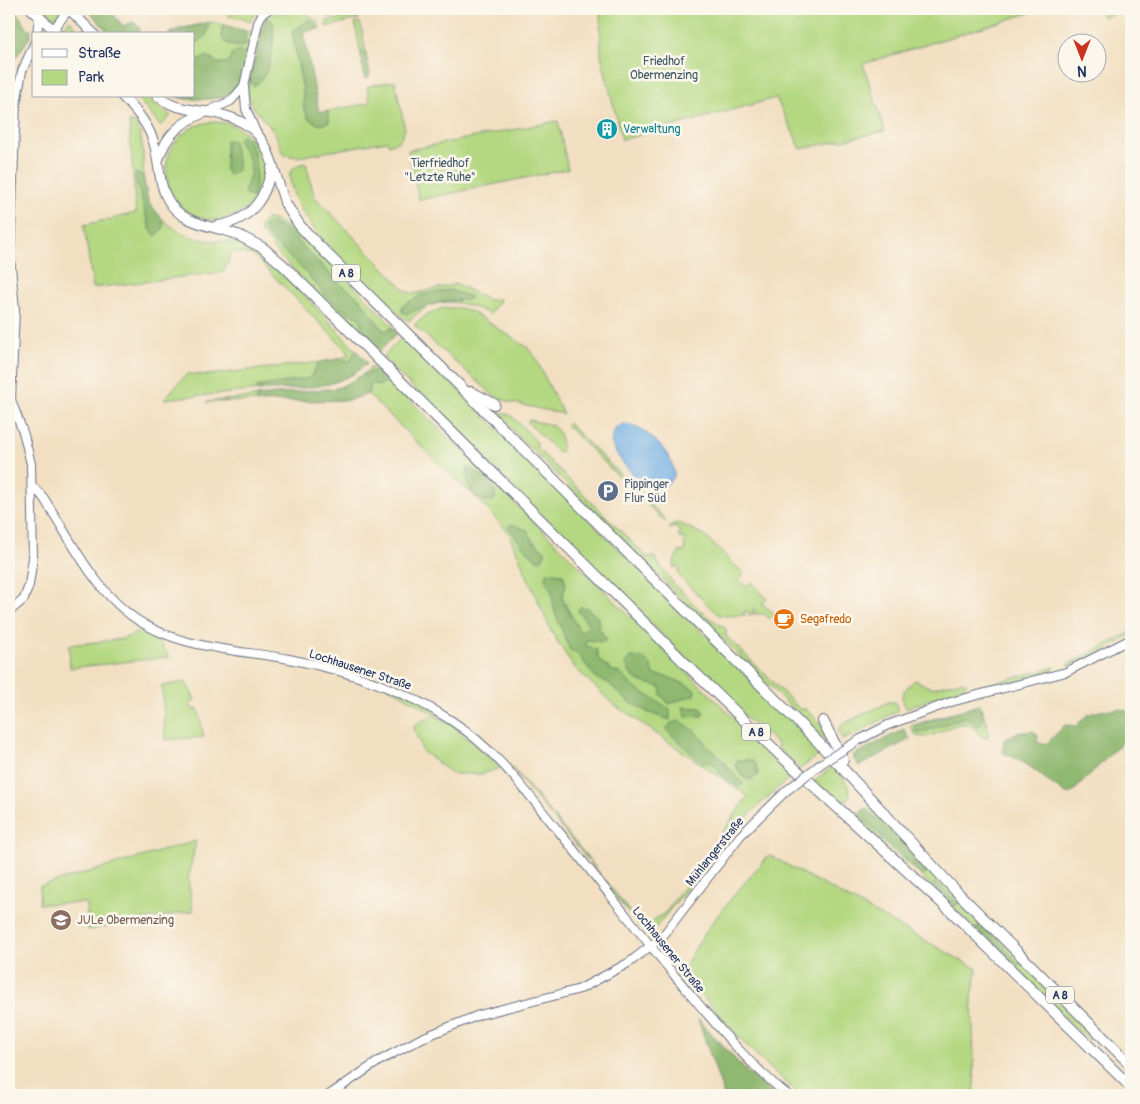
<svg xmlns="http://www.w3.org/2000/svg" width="1140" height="1104" font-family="Pangolin,sans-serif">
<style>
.green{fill:#b4d881;stroke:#688470}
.forest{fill:#8fb86f;stroke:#557466}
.water{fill:#72afe4;stroke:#466fa1}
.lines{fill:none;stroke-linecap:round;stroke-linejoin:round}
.secondary-casing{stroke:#666d81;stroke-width:10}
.primary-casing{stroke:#666d81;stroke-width:11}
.highway-casing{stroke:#666d81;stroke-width:12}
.secondary{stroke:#fff;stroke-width:8}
.primary{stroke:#fff;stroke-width:9}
.highway{stroke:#fff;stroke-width:10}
.secondary-bridge-casing{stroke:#666d81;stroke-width:10;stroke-linecap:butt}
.secondary-bridge{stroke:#fff;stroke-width:8}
.labels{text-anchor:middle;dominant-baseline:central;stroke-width:5;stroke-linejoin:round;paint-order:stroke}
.shield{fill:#fbf7ec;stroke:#5e6b89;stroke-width:1}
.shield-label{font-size:11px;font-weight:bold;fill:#1b2f5e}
.park-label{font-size:12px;fill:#415967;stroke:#fbf7ec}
.culture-label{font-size:12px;fill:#0d838f;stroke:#fbf7ec;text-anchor:start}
.service-label{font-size:12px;fill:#4e5e75;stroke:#fbf7ec;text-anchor:start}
.food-label{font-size:12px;fill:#c56008;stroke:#fbf7ec;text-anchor:start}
.street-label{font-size:12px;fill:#1b2f5e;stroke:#fbf7ec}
.education-label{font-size:12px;fill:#785e54;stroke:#fbf7ec;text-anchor:start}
</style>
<rect width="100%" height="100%" fill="#fbf7ec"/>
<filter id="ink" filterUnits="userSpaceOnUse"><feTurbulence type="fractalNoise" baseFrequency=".02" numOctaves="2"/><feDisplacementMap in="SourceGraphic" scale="10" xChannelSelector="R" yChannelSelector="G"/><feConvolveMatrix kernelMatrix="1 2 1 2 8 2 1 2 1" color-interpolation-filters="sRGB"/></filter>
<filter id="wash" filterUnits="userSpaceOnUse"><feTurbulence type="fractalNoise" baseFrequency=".0096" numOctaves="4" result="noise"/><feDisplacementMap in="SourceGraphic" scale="20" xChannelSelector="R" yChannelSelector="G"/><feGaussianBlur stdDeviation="1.12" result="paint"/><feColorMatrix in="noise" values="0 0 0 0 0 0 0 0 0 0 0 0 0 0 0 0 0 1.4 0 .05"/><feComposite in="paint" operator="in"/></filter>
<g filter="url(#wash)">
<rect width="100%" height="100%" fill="#f2dfc1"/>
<g class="green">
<polygon points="46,9 57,9 61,15 53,18"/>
<polygon points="228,9 257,9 251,21 229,16"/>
<path d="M300 9 318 22 320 29H318L315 24 292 32 303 90 304 109 329 122 328 111 370 103 367 86 395 81 405 129 399 141 389 145 387 141 298 157 284 155C280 147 278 137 272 129 262 116 249 108 247 90L265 19 268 15Z"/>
<polygon points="323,9 354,9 348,13 330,17 325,14"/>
<polygon points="600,9 1042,9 863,64 885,131 801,149 776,98 622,140 601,55"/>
<polygon points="1099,9 1121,9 1122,12 1102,17"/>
<polygon points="358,15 359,19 326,27 327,21"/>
<polygon points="70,20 81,34 66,34 62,29"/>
<polygon points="213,22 253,33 240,85 232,94 221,98 185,99 175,96 194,96 194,34 168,34 178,29"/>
<polygon points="359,22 361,25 366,54 360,50 355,23"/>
<polygon points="136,96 145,96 171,116 160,126"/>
<polygon points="558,121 568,169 419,200 408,150"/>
<circle cx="215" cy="171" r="49"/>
<path d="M129 122H134C152 149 134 184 154 210 166 225 186 238 205 240 221 242 235 240 250 248 260 253 269 262 277 269 309 298 338 331 367 363L352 375 329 384 164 399 187 374 206 375 330 361 348 356V352L253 255 232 252 224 272 93 288 84 225 136 213Z"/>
<path d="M306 163 314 196 406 291 413 294 457 284 488 300 500 299 490 314C460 300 435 294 409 321L399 314C366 282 287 219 290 172L297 165Z"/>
<path d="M266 219C291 216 369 302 389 322L397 333 379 352 368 344 272 248 273 245 260 231V226Z"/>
<polygon points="443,308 461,308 472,312 527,347 535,357 563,414 509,402 493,395 414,325 428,314"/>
<polygon points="402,337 410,345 412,344 823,752 800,769 777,748 778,745 768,735 765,736 390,365 391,364 383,357"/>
<polygon points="372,367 417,407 792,775 751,813 722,845 655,928 645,926 666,912 748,796 613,704 573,666 551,631 508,532 477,498 444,469 368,394 348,400 206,402 338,388 361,376"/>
<polygon points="494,409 512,416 537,442 537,448 647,557 654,557 673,583 704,614 726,629 726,636 800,709 806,709 820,723 828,740 826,742 494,412"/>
<path d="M529 420C554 426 561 423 562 452L559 453 527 422Z"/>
<polygon points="568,423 665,519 665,522 566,425"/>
<polygon points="679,523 704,535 744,574 739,579 746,587 752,582 767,599 762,604 775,614 770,619 764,614 754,614 755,609 752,610 753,614 749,615 748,611 744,611 745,615 725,616 717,614 679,576 677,573 680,571 678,566 674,568 674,561 679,552 685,551 684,538 679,538 679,529 676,529 676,526 669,529 672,524"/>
<polygon points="144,629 156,636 169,657 70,668 69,645 123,639"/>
<polygon points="1131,632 1131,635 1100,653 1071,666 1068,664"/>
<polygon points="1055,667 1052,672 974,692 908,712 954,693"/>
<path d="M915 680 931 688 961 681 967 683 964 687 906 708C898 694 904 690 915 680Z"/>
<polygon points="186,682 195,700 190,704 193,710 198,709 204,737 165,740 162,686"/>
<path d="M381 682C463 709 505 756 557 821 571 838 588 856 600 874L518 776 491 748Z"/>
<polygon points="889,702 895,702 898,711 843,740 838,730 843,724"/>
<path d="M981 704 989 733 987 738C978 738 975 725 965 724 949 722 930 744 915 735L910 726Z"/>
<polygon points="433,715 451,724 500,768 483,774 453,774 423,752 413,726"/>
<path d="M833 767C842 776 848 782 850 795L847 800 839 803 814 781Z"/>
<polygon points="872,806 1093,1034 1088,1040 919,874 855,817 865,809"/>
<polygon points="196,841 188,879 193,911 88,930 86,903 39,904 40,886"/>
<path d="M769 855 977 969 972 998 975 1095H799L748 1047 682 973C703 928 737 892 769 855Z"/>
<polygon points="606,881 640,925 650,931 648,933 639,926 605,884"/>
</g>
<g class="forest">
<polygon points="9,9 16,10 28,30 31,29 30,37 13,61 15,40 9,39"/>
<polygon points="87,9 109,9 123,26 134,22 140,29 138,34 110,34"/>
<path d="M267 18 272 20C277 37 271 79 253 86L250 80 263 25Z"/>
<polygon points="310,19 318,29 303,32 319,112 328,111 329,122 319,125 308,118 304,109 303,90 292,32"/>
<path d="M209 22C208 34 205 40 194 44V34H168Z"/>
<path d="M225 26 245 31 246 44 242 47C229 46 219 43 222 27Z"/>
<polygon points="360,50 366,54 370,74 368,78 365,79"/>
<path d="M241 51 248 54C241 85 241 98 206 99 195 99 185 100 175 96H194V62L208 56 217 63H228L232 53Z"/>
<path d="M242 136 249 139C258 159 258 176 253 197L247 196 244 192C248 183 253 170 249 160 247 153 241 148 238 139Z"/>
<polygon points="226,140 233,141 239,169 229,175 225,170"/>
<polygon points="136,173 143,176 148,201 163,220 163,228 156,236 150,229 135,178"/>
<path d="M270 223 287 230 339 283 359 298 384 331 392 328 397 333 379 352C368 342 362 332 360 318 334 309 323 292 305 272 294 260 280 250 269 237L265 231 264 225Z"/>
<path d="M450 290 471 297 468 300C446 300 429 303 408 314L402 312V306L421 295Z"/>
<path d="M356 350 367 363C338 391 296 388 258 391L256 387 310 378 319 362 339 359 350 361Z"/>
<path d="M376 371 387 381 379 386 372 383 368 394 348 400 256 402 257 396 338 388C351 383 363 372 376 371Z"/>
<path d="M468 467 488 480 496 494 494 500C474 505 464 484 468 467Z"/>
<polygon points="511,524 527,530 533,541 546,552 542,559 537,560 523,547 508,527"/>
<polygon points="548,572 563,574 566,584 562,598 580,632 590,626 578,611 580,607 587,608 598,618 599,628 607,640 603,642 586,640 586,646 596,649 599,660 611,670 620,673 635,688 670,709 670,720 649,713 628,701 607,682 596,678 578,654 570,650 555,613 551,590 545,579"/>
<path d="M631 657 644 658 651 665 654 675C666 675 685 683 695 690L694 695 669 704 661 695 660 687C644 682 629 682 626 662Z"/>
<polygon points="683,707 701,708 704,713 702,716 686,717"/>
<polygon points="975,707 981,709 983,719 981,725 976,726 965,717 918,734 915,730 916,725"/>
<path d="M1119 709 1131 712V733L1072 793 1065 794C1058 787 1053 786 1047 780 1033 769 1020 758 1003 753L1004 740 1016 733 1033 731 1038 735 1037 743 1046 744 1065 725 1077 726C1087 710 1101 711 1119 709Z"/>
<polygon points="680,721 694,730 704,740 706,746 715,752 743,784 739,787 720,774 715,765 709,762 703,763 666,730 671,723"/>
<polygon points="904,729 910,739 859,766 852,756"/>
<polygon points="738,760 751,760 756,764 758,775 751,780 744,778 735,765"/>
<polygon points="865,809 883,824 923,866 927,873 923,876 858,814"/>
<polygon points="936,881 958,903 955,907 933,885"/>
<polygon points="979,924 1002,944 1021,966 1016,967 976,929"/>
<polygon points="698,1019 748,1073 774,1095 724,1095"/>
</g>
<path class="water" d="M624 424C646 426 676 455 674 477 670 482 664 488 657 488 640 487 614 456 611 441L616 428Z"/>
</g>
<g filter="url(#ink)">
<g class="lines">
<g class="secondary-casing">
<g id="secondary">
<polyline points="37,34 40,9"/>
<polyline points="50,34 69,9"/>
<polyline points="244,86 246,109 255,130"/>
<polyline points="206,112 231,101 244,86 258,23 262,14 269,9"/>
<path d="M33 487 43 497C68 535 89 580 124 610 170 649 233 649 289 659 345 670 405 690 452 721 495 749 524 789 556 828 596 877 635 927 675 976 711 1018 744 1061 788 1095"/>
<polyline points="9,612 24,599 29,585 33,558 31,464 24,435 11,400 15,310 10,257 16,104 22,71 34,44"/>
<polyline points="859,740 888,725 951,702 1066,672 1131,639"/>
<polyline points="329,1095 379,1061 422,1038 479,1015 580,989 630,962 662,937 740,836 786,791"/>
</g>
</g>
<g class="primary-casing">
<g id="primary">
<polyline points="31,9 58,34"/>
<polyline points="69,9 94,34"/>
<path d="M122 96C137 111 150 126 155 147 161 173 158 199 183 216 199 226 220 228 238 235"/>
<path d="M158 96C170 107 186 109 201 111 268 119 266 147 285 203"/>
<path d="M158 161C166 134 181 122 206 112"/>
<path d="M216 226C251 221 266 199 272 166"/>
</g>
</g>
<g class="highway-casing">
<g id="highway">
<polyline points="285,203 300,226 318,245 819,743 955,890 1131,1065"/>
<polyline points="238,235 263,248 283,265 687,665 779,754 952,912 1131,1087"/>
<polyline points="471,392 494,404"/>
<polyline points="823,721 843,760"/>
</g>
</g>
<use href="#secondary" class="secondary"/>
<use href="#primary" class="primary"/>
<use href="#highway" class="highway"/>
<g class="secondary-bridge-casing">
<polyline id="secondary-bridge" points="786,791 822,763 859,740"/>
</g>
<use href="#secondary-bridge" class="secondary-bridge"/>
</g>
</g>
<defs>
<g id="building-disc" transform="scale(1.125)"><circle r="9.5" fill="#0f9aa8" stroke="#fbf7ec"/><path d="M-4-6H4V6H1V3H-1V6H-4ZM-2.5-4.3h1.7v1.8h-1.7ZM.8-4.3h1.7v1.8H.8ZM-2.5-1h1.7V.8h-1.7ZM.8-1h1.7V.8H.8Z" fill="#fff"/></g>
<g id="parking-disc" transform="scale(1.125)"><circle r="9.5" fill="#5c6f8a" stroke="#fbf7ec"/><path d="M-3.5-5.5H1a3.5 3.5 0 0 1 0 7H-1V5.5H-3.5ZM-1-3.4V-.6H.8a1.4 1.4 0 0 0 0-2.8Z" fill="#fff"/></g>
<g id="cafe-disc" transform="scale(1.125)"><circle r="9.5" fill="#e8710a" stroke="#fbf7ec"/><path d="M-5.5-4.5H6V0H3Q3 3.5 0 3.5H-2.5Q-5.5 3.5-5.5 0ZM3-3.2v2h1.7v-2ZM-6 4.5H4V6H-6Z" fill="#fff"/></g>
<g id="school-disc" transform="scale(1.125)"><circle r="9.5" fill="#8d6e63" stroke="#fbf7ec"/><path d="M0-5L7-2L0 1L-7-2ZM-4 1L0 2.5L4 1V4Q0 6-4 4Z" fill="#fff"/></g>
</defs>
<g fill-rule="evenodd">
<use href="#building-disc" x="607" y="129"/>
<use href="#parking-disc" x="608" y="491"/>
<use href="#cafe-disc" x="784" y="619"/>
<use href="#school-disc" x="61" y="920"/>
</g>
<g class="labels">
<g class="shield">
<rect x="332" y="264.5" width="28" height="17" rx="4"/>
<rect x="742" y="723.5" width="28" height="17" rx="4"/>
<rect x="1046" y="986.5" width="28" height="17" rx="4"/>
</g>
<g class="shield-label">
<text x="346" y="273">A 8</text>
<text x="756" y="732">A 8</text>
<text x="1060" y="995">A 8</text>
</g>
<g class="park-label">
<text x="664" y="61">Friedhof<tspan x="664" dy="14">Obermenzing</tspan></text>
<text x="440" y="163">Tierfriedhof<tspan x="440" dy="14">"Letzte Ruhe"</tspan></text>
</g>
<g class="culture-label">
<text x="623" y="129">Verwaltung</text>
</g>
<g class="service-label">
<text x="624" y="484">Pippinger<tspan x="624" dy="14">Flur Süd</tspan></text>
</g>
<g class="food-label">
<text x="800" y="619">Segafredo</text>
</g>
<g class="street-label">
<text transform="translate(360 670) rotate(18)">Lochhausener Straße</text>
<text transform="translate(715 852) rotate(-51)">Mühlangerstraße</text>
<text transform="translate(668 950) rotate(51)">Lochhausener Straße</text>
</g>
<g class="education-label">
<text x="77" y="920">JULe Obermenzing</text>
</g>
</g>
<rect width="1140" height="1104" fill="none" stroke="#fbf7ec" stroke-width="30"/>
<rect x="32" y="32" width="162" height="65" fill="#fbf7ec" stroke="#a1a7b3"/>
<rect x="42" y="49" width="25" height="8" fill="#ffffff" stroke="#a1a7b3"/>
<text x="78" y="58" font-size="15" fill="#1b2f5e">Straße</text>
<rect x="42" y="70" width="25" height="15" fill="#b4d881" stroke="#a1a7b3"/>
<text x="78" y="82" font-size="15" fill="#1b2f5e">Park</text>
<g transform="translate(1082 58) rotate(180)"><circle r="24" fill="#fbf7ec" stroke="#a1a7b3"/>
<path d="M0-4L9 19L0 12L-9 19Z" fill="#c8321e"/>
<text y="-8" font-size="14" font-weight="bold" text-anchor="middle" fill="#1b2f5e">N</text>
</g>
</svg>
